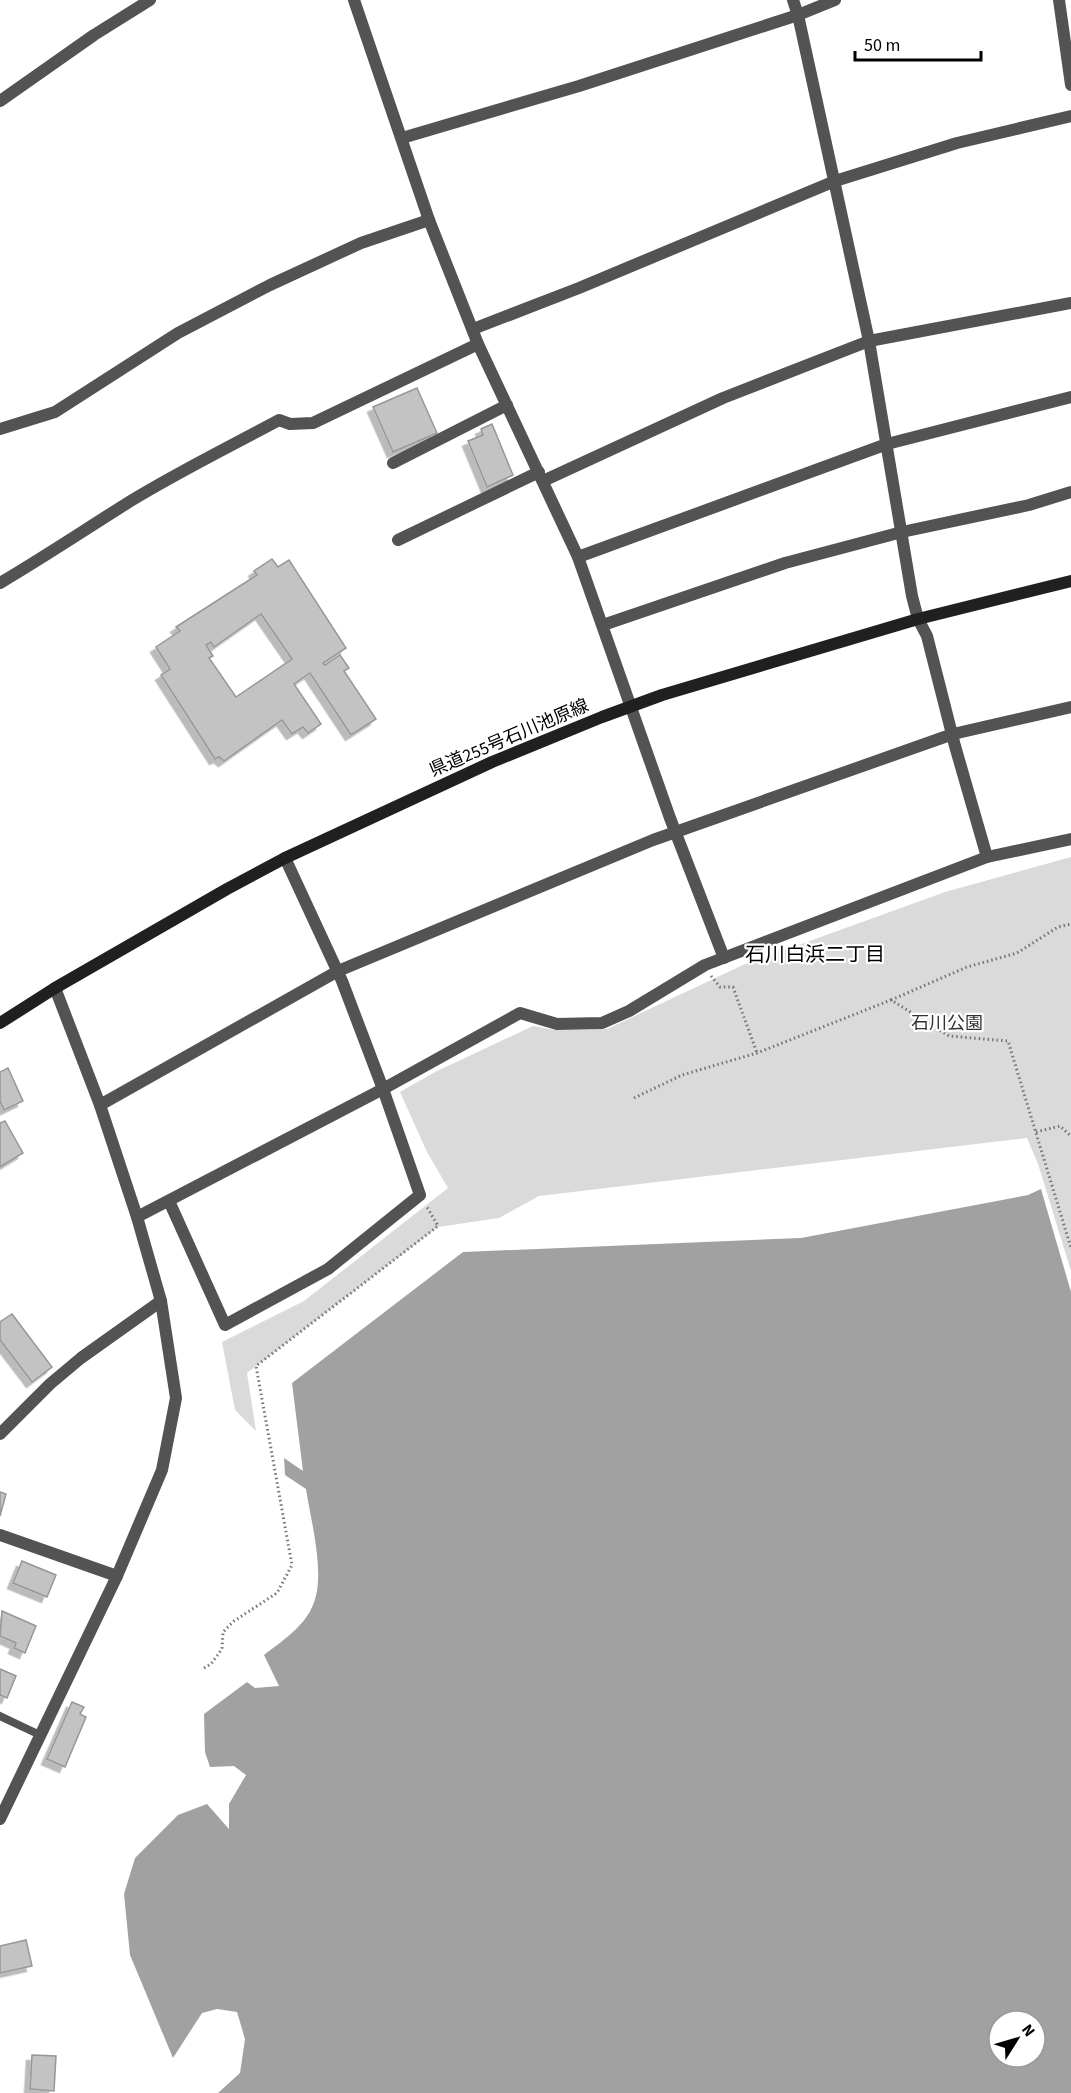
<svg xmlns="http://www.w3.org/2000/svg" width="1071" height="2093" font-family="'Source Sans 3','Noto Sans JP',sans-serif">
<style>
.green{fill:#dadada}
.water{fill:#a1a1a1;fill-rule:evenodd}
.building{fill:#c3c3c3;stroke:#979797;stroke-width:1.5;fill-rule:evenodd;filter:url(#shadow)}
.lines{fill:none;stroke-linecap:round;stroke-linejoin:round}
.path{stroke:#757575;stroke-width:3;stroke-dasharray:1.5 3;stroke-linecap:butt}
.service{stroke:#535353;stroke-width:8}
.minor{stroke:#535353;stroke-width:12}
.secondary{stroke:#202020;stroke-width:12}
.labels{text-anchor:middle;dominant-baseline:central;stroke-width:4.5;stroke-linejoin:round;paint-order:stroke}
.street-label{font-size:18px;fill:#000;stroke:#fff}
.park-label{font-size:18px;fill:#313131;stroke:#fff}
.neighbourhood-label{font-size:20px;fill:#000;stroke:#fff}
</style>
<defs>
<filter id="shadow"><feDropShadow dx="-5.5" dy="5.5" stdDeviation="0" flood-color="#0004"/></filter>
</defs>
<rect width="100%" height="100%" fill="#fff"/>
<polygon class="green" points="1071,857 1071,1271 1038,1164 1027,1138 539,1196 499,1218 438,1227 247,1373 256,1431 235,1410 222,1342 304,1301 448,1188 427,1152 400,1092 435,1072 533,1026 555,1030 607,1029 743,965 945,892"/>
<path class="water" d="M1041 1189 1071 1292V2093H218L240 2073 245 2039 237 2012 217 2009 202 2013 173 2058 130 1955 124 1894 135 1858 178 1815 207 1804 229 1829V1804L246 1775 234 1766 210 1767 205 1752 204 1714 247 1682 255 1688 279 1686 264 1655C282 1641 304 1627 313 1605 326 1575 311 1522 306 1489L285 1475 284 1458 303 1471 292 1383 463 1252 801 1238 1028 1195ZM999 2021H1035V2057H999Z"/>
<g class="building">
<polygon points="417,388 437,433 393,452 373,407"/>
<polygon points="492,424 513,475 487,487 468,441 483,435 481,429"/>
<path d="M272 559 278 567 289 560 346 648 323 663 325 665 340 655 349 668 344 671 376 719 351 735 310 673 294 684 321 724 308 733 303 727 292 734 282 720 224 761 219 757 215 759 161 675 170 669 156 647 180 631 176 627 257 575 254 571ZM261 614 292 659 236 697 209 658 213 656 206 645 211 642 214 647Z"/>
<polygon points="8,1068 23,1101 4,1110 0,1101 0,1072"/>
<polygon points="5,1121 23,1153 0,1167 0,1123"/>
<polygon points="12,1314 52,1367 32,1382 0,1340 0,1322"/>
<polygon points="0,1492 6,1494 0,1516"/>
<polygon points="22,1561 56,1575 47,1597 13,1583"/>
<polygon points="2,1611 36,1626 25,1653 14,1648 16,1643 0,1636"/>
<polygon points="0,1669 16,1676 7,1698 0,1695"/>
<polygon points="72,1702 84,1707 80,1714 86,1717 65,1767 47,1759"/>
<polygon points="26,1940 32,1966 0,1973 0,1946"/>
<polygon points="32,2055 56,2056 54,2091 30,2089"/>
</g>
<g class="lines">
<g class="path">
<polyline points="711,976 720,987 733,987 757,1053"/>
<polyline points="891,1000 967,967 1017,953 1058,927 1071,924"/>
<polyline points="634,1098 682,1075 757,1053 891,1000 949,1036 1008,1041 1071,1248"/>
<polyline points="1036,1132 1060,1126 1071,1136"/>
<polyline points="204,1668 211,1664 222,1649 223,1632 234,1621 277,1593 292,1565 256,1366 438,1226 427,1207"/>
</g>
<polyline class="service" points="0,1716 40,1735"/>
<g class="minor">
<polyline points="354,0 429,220 478,344 578,557 670,818 724,958"/>
<polyline points="793,0 798,15 869,341 912,596 918,619 927,636 955,746 987,857"/>
<polyline points="1059,0 1071,85"/>
<polyline points="0,101 94,35 150,0"/>
<polyline points="402,138 579,86 798,15 835,0"/>
<polyline points="473,329 579,288 835,181 957,143 1071,116"/>
<polyline points="0,429 55,412 178,333 270,285 361,243 429,220"/>
<polyline points="393,463 507,405"/>
<polyline points="543,481 723,398 869,341 1071,303"/>
<polyline points="398,540 539,472"/>
<polyline points="578,557 887,444 1071,397"/>
<path d="M0 583C44 557 86 529 129 502 178 472 229 447 279 420L290 424 313 423 478 344"/>
<polyline points="603,625 785,563 902,532 1029,505 1071,492"/>
<polyline points="100,1105 338,971 653,840 953,734 1071,707"/>
<polyline points="169,1201 225,1325 328,1269 420,1195 383,1089 342,981 285,858"/>
<polyline points="137,1217 383,1089 520,1013 557,1024 602,1023 629,1011 705,965 987,857 1071,839"/>
<polyline points="0,1434 50,1384 81,1358 161,1301"/>
<polyline points="0,1535 117,1576"/>
<polyline points="0,1819 117,1576 162,1470 176,1398 161,1301 137,1217 100,1105 55,988"/>
</g>
<polyline class="secondary" points="0,1023 55,988 227,889 285,858 492,762 602,717 662,695 918,619 1071,581"/>
</g>
<g class="labels">
<g class="street-label">
<text transform="translate(509 738) rotate(-23)">県道255号石川池原線</text>
</g>
<g class="park-label">
<text x="947" y="1023">石川公園</text>
</g>
<g class="neighbourhood-label">
<text x="815" y="955">石川白浜二丁目</text>
</g>
</g>
<g transform="translate(1017 2039) rotate(53)"><circle r="28" fill="#ffffff" stroke="#999999" stroke-width="1.5"/>
<path d="M0-4.5L10 22L0 15L-10 22Z" fill="#000000"/>
<text y="-9" font-size="16" font-weight="bold" text-anchor="middle" fill="#000000">N</text>
</g>
<path d="M855 51v9h126v-9" fill="none" stroke="#000000" stroke-width="3"/>
<text x="864" y="51" font-size="18" fill="#000000" stroke="#ffffff" stroke-width="4.5" paint-order="stroke">50 m</text>
</svg>
